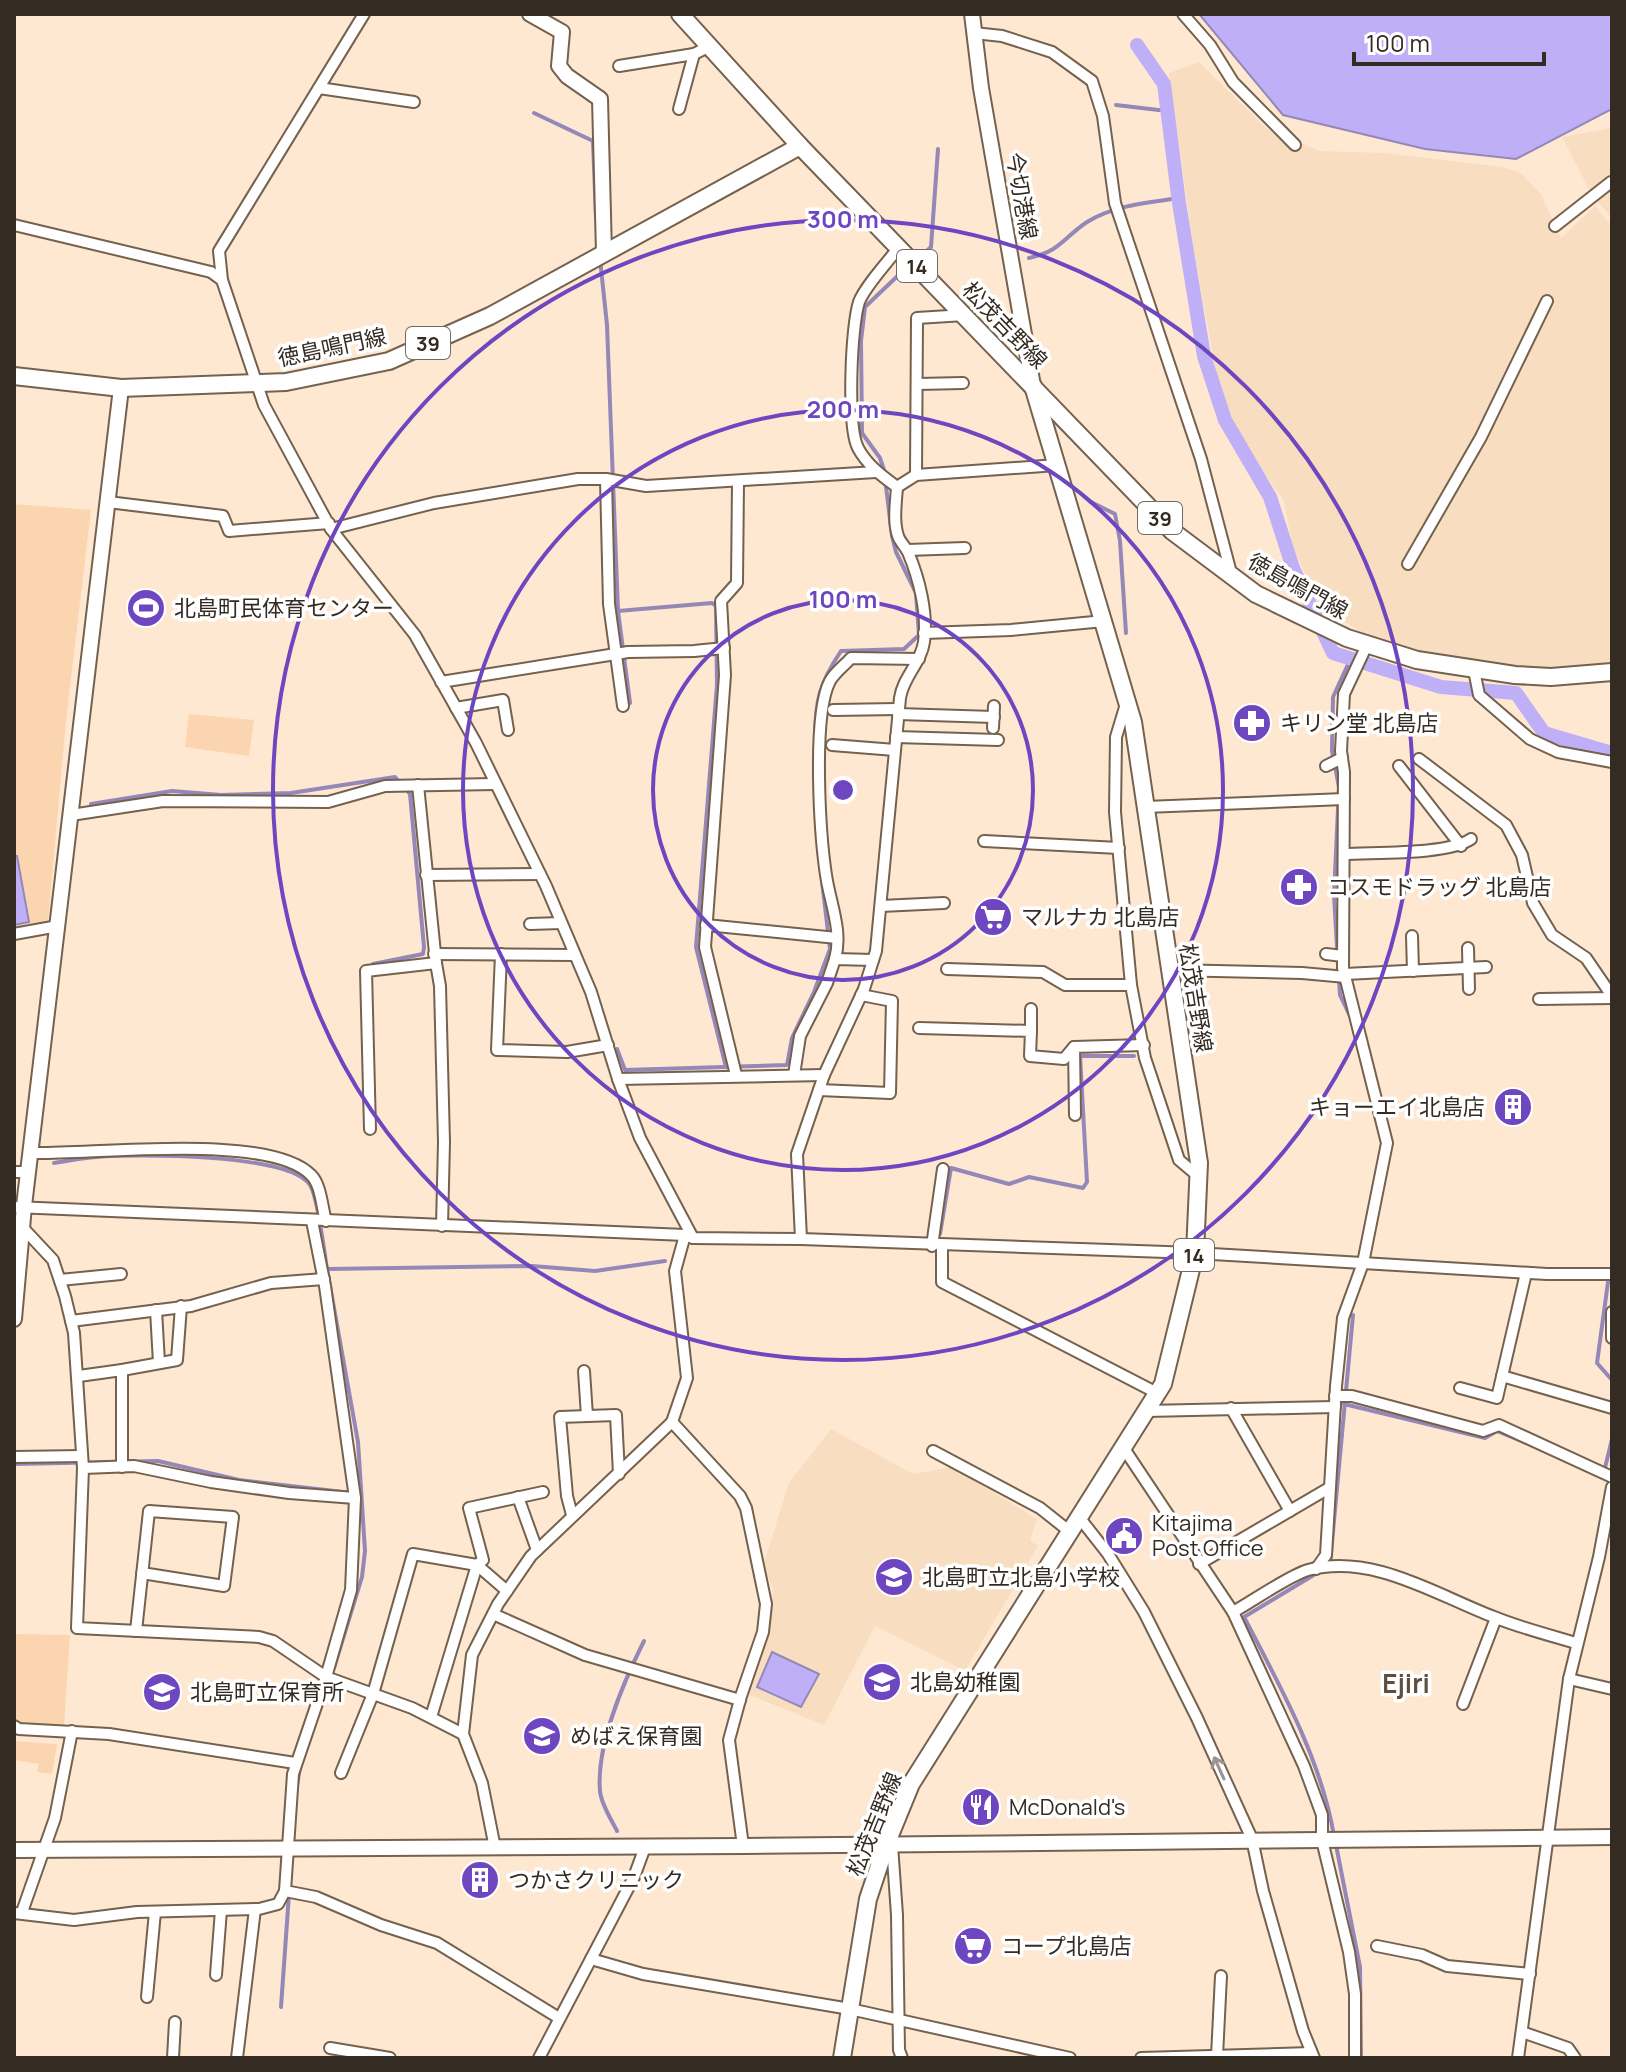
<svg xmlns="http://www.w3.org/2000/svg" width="1626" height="2072" font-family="Manrope,'Noto Sans JP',sans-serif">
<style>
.built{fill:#f8ddc1}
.green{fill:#fbd5b0}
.water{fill:#bfaff7;stroke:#9587b7;stroke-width:2}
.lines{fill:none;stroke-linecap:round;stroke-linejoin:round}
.stream{stroke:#9587b7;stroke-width:4}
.canal{stroke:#bfaff7;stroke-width:14}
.street-casing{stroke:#74614e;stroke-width:14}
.secondary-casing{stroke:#74614e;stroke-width:18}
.primary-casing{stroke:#74614e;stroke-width:20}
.street{stroke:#fff;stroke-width:10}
.secondary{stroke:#fff;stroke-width:14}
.primary{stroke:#fff;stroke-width:16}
.oneway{stroke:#9a9591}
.ring{fill:none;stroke:#6e46bf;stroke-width:4}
.labels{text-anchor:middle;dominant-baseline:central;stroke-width:7;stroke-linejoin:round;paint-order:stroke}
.shield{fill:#fff;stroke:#716b65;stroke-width:2}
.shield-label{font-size:20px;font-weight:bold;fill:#342b23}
.street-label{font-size:22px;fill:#342b23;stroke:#fff}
.poi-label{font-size:22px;fill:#342b23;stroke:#fff;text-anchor:start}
.quarter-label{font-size:26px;font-weight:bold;fill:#604e3c;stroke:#fff}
.centre{fill:#6e46bf;stroke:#fff;stroke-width:4}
.ring-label{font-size:24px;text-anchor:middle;font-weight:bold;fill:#6e46bf;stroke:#fff;stroke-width:7;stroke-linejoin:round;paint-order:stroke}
</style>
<rect width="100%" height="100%" fill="#fee8d2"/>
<g class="built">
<polygon points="1199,62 1266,128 1320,151 1384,153 1503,167 1521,173 1541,194 1561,238 1595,206 1612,226 1612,663 1532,668 1427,653 1371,638 1320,607 1293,547 1284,501 1245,446 1219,388 1194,251 1169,73"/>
<polygon points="1612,128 1612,218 1592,195 1562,137"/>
<polygon points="831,1429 913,1474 951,1467 1037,1519 1030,1540 1038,1546 965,1671 875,1626 824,1725 747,1694 770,1633 773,1588 763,1566 789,1483"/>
</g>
<g class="green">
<polygon points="14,504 91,510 66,721 48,922 14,928"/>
<polygon points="189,714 254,720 249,756 185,747"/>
<polygon points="14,1634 70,1635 64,1725 23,1724 14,1720"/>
<polygon points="14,1741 57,1744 52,1774 37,1772 39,1764 14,1760"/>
</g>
<g class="water">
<polygon points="1199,14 1612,14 1612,109 1516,159 1425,149 1283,115"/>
<polygon points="14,856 17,856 29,922 14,925"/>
<polygon points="772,1652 819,1674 801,1707 757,1687"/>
</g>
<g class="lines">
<g class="stream">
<polyline points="1116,105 1167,111"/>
<polyline points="534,113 593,141 596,218"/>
<path d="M1029 258C1061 251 1063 238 1087 222 1114 205 1147 203 1178 198"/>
<polyline points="600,259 607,325 618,611 630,703"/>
<polyline points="915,261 931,247 938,149"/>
<polyline points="1091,502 1115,514 1120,541 1126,633"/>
<polyline points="618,611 712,603 716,606 717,685 696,947 726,1067"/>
<path d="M815 740C815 701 819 684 841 651L904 649 919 635 916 593 896 552 892 536 884 470 880 458 862 433 861 341 865 307 908 266"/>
<polyline points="91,804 172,791 221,795 291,793 395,777 410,794 424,947 423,954 373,964"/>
<polyline points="818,845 821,872"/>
<polyline points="1349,1014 1340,995 1338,965 1334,895 1339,787 1332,751 1333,697 1351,658"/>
<polyline points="617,1049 625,1070 787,1065 792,1038 814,992 830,949 822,881"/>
<path d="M54 1163C68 1161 82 1158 96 1157 135 1154 289 1153 310 1185 318 1197 324 1251 327 1269"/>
<polyline points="940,1234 951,1168 1009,1184 1029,1177 1083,1188 1087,1182 1080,1056 1134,1056"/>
<polyline points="1612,1281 1608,1282 1597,1363 1612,1380"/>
<polyline points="1344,1404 1485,1438 1497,1431 1531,1445"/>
<polyline points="14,1464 158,1461 239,1480 352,1493"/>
<polyline points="1604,1472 1612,1439"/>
<polyline points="1330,1564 1353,1315"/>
<path d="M1317 1573 1244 1617C1280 1686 1321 1759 1334 1836"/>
<polyline points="334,1668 362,1577 365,1551 358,1442 327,1269 532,1266 595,1271 665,1261"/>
<polyline points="297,1786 300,1767"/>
<path d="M617 1831C611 1819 601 1804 600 1791 596 1746 624 1681 644 1641"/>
<polyline points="1336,1845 1360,1967 1361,2058"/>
<polyline points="281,2007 289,1894"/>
</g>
<polyline class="canal" points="1137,45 1164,84 1179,203 1204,356 1225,420 1270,497 1293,568 1333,653 1441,687 1516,693 1544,733 1612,753"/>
<g class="street-casing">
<g id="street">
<polyline points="364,14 219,251 222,280 264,405 331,529 415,635 476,743 546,886 591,992 618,1079 640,1138 693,1238"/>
<polyline points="1183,14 1210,45 1233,82 1295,145"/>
<polyline points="974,33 1002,36 1052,52 1092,81 1103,116 1115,203 1201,459 1231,573"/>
<polyline points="619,66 694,54 710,46"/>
<polyline points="319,88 414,102"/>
<polyline points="679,109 694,54"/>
<polyline points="14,225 211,272 222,280"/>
<polyline points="1555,226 1611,182"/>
<polyline points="918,384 963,383"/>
<polyline points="916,475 917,318 965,315"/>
<polyline points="606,479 609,604 623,706"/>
<path d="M897 487C882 476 867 465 858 448 847 427 851 326 859 302 865 286 888 262 899 247"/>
<polyline points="897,487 916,475 1057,465"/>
<polyline points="108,502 223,516 229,531 329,523"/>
<polyline points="331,529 434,503 578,479 606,479 646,486 876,472"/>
<polyline points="907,550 965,548"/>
<polyline points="1408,564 1481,437 1547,301"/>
<polyline points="924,633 1011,630 1104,621"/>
<polyline points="1474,670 1479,695 1530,739 1558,752 1612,762"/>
<polyline points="441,682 628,652 694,651 724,648"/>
<polyline points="1126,704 1116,737 1115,812 1131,985 1145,1058 1179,1160 1198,1176"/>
<polyline points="456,708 503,700 508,730"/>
<polyline points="833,710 898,709"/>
<polyline points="898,714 994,717"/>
<polyline points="993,728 994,706"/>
<polyline points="896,737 998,740"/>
<polyline points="832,745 895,750"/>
<polyline points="1419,759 1506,825 1522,855 1533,903 1552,935 1586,958 1612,996"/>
<polyline points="1326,766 1342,758"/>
<polyline points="1399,766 1461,846"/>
<polyline points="418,785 436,963"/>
<polyline points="1145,807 1344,799"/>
<polyline points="71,815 163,801 328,802 385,786 495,784"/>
<polyline points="984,841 1119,848"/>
<path d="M1344 854C1375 852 1448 855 1471 839"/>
<polyline points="426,875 540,874"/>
<polyline points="881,906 944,903"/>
<polyline points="530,924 561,923"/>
<polyline points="706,925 837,938"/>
<polyline points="14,934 58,926"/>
<polyline points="1412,936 1413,971"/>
<polyline points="1468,948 1469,989"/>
<polyline points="434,954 574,955"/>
<polyline points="501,954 497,1050 567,1052 608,1045"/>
<polyline points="1326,954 1343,956"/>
<path d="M835 959C843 931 830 903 826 875 820 835 812 715 830 681 835 672 845 665 851 658L919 659"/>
<polyline points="947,969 1043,972 1065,985 1131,985"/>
<polyline points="1170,970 1302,973 1346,977"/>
<polyline points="1345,974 1486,967"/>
<polyline points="1539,999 1612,998"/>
<polyline points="1031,1009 1031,1031"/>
<polyline points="919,1028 1031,1031 1030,1056 1064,1059 1074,1047"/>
<polyline points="736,1075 705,947 725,675 721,601 737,583 738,482"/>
<polyline points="794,1075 800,1036 827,983 835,959 873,960"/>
<polyline points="618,1079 824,1075"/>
<polyline points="819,1090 890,1093 892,1001 861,995"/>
<polyline points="1075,1115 1074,1047 1144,1045"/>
<polyline points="370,1129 366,971 436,963 440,986 444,1142 442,1226"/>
<path d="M31 1153C92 1155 269 1132 311 1175 321 1184 322 1208 326 1221"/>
<polyline points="14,1172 29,1172"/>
<polyline points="14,1207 685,1235 693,1238 801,1239 1195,1253 1547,1274 1612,1274"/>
<polyline points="24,1229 53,1260 65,1296 74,1333 83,1468 77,1628 259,1637 273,1641 326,1677 412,1708 463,1734"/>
<path d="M801 1239 797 1154 824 1075 864 989 876 951 900 698C903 677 921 663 924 642 928 613 919 578 908 552 905 546 900 542 898 536 893 521 896 503 897 487"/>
<polyline points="932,1246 943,1169"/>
<polyline points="942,1246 942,1282 1157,1393"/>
<polyline points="60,1280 121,1274"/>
<polyline points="156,1310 159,1363"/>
<polyline points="1612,1312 1612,1338"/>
<polyline points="71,1321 191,1306 271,1283 324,1279"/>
<polyline points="122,1370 177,1360 181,1306"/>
<polyline points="584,1371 587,1416"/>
<polyline points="79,1376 122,1370 122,1467"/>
<polyline points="1502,1376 1612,1408"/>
<polyline points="1460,1388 1497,1398 1526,1273"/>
<polyline points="1335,1396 1352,1396 1483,1431 1499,1425 1612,1477"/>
<polyline points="1231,1408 1290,1511"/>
<polyline points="1146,1411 1335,1407"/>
<polyline points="672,1422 740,1496 746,1508 766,1604 763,1632 741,1696 729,1740 743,1846"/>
<path d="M1123 1447 1233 1612C1253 1601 1288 1576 1308 1570 1373 1553 1436 1595 1494 1617 1521 1628 1549 1635 1576 1643"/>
<polyline points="933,1451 1040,1508 1069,1531"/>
<polyline points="14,1457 82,1456"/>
<polyline points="83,1468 134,1466 211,1482 289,1493 355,1498"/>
<polyline points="518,1497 537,1550"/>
<polyline points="572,1515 567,1496 560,1417 616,1415 619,1474"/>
<polyline points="1079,1517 1108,1554 1144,1612 1197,1718 1252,1839 1263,1891 1303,2031 1314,2058"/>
<polyline points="1199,1564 1329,1488"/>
<polyline points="1316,1569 1326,1555 1336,1386 1343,1318 1363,1263 1387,1143 1343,968 1344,772 1341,751 1344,694 1367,645"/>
<polyline points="1233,1612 1304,1766 1322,1815 1322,1840 1349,1952 1355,1994 1355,2058"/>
<polyline points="493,1614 585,1655 740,1700"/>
<polyline points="136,1631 149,1511 233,1517 224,1586 142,1573"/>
<polyline points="1569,1679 1612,1689"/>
<polyline points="1463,1704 1496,1618"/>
<polyline points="431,1717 477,1565 483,1560 469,1508 543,1492"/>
<polyline points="14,1726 19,1729 109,1734 295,1763"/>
<polyline points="341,1773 373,1694 413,1554 477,1565 507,1591"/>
<polyline points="892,1845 897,1915 899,2050 902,2058"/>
<polyline points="495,1848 482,1783 463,1734 472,1655 498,1604 531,1556 672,1422 687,1378 675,1271 685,1235"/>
<polyline points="285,1891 316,1897 381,1925 437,1943 559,2018"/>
<polyline points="22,1912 55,1818 72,1731"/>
<polyline points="14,1913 74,1920 137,1912 259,1909 278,1904 285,1891 293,1774 326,1677 351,1590 355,1498 325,1286 312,1221"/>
<polyline points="1377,1946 1422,1955 1447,1966 1530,1974"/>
<polyline points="591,1959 643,1974 850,2009 1070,2058"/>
<polyline points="216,1975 221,1910"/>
<polyline points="147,1997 155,1912"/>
<polyline points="1522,2032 1568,2048 1575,2058"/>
<polyline points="330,2048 390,2058"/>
<polyline points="1217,2056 1221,1976"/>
<polyline points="173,2058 175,2022"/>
<polyline points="237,2058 255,1909"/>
<polyline points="539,2058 634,1877 645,1847"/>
<polyline points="1141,2058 1311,2053"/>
<polyline points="1518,2058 1569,1679 1599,1557 1612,1487"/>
</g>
</g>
<g class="secondary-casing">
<g id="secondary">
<polyline points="530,14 562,32 559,66 567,76 600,99 604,253"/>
<polyline points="972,14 981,88 1033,386"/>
<polyline points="14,1319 24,1206 121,388"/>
<polyline points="14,1850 743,1846 1612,1837"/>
</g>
</g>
<g class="primary-casing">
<g id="primary">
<polyline points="680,14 800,146 1172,531 1256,594 1347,638 1417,660 1515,675 1551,677 1612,672"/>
<polyline points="14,376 121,388 286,382 389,361 490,316 800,146"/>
<polyline points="842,2058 868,1899 886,1845 911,1784 1163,1384 1195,1253 1199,1163 1133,722 1033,386"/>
</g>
</g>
<use href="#street" class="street"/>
<use href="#secondary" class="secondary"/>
<use href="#primary" class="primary"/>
</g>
<defs><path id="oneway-shaft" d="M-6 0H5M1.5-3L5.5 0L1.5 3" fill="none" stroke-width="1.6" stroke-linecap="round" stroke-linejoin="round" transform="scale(2)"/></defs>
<use class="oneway" href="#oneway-shaft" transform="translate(1219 1768) rotate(-114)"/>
<g class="ring">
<circle cx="843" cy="790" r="190"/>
<circle cx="843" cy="790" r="380"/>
<circle cx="843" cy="790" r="570"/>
</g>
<defs>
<g id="stadium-disc" transform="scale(2)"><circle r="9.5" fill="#6e46bf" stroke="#fff"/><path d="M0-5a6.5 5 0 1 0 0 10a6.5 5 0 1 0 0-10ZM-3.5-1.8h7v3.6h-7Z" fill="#fff"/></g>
<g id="pharmacy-disc" transform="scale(2)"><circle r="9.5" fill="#6e46bf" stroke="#fff"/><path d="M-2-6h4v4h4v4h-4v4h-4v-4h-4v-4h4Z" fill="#fff"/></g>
<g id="supermarket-disc" transform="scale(2)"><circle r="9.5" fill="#6e46bf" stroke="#fff"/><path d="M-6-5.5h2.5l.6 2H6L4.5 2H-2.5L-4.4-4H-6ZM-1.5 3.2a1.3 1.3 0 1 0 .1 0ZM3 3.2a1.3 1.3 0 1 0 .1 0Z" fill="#fff"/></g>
<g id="building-disc" transform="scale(2)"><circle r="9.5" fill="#6e46bf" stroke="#fff"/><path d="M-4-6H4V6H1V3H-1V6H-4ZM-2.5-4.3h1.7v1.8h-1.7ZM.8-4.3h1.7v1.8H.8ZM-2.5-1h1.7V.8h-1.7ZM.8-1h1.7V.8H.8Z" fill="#fff"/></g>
<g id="civic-disc" transform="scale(2)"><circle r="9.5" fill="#6e46bf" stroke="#fff"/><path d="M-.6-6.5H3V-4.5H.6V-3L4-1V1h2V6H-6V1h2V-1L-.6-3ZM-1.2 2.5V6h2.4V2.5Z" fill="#fff"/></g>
<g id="school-disc" transform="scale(2)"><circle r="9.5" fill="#6e46bf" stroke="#fff"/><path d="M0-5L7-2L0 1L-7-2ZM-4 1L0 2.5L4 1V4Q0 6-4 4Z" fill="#fff"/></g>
<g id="restaurant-disc" transform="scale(2)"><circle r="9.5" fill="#6e46bf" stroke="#fff"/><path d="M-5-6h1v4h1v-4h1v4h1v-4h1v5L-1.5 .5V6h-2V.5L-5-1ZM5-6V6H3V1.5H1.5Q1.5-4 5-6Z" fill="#fff"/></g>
</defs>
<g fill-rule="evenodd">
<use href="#stadium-disc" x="146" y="608"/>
<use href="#pharmacy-disc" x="1252" y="723"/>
<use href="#pharmacy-disc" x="1299" y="887"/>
<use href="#supermarket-disc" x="993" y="917"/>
<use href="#building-disc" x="1513" y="1107"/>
<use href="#civic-disc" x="1124" y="1536"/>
<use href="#school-disc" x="894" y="1577"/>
<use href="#school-disc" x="882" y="1682"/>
<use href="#school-disc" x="162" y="1692"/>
<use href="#school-disc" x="542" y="1736"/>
<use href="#restaurant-disc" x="981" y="1807"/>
<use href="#building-disc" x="480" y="1880"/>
<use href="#supermarket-disc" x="973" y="1946"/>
</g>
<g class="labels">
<g class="shield">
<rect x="897" y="250" width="40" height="32" rx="6"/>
<rect x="406" y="327" width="44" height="32" rx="6"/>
<rect x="1138" y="502" width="44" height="32" rx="6"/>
<rect x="1174" y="1239" width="40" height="32" rx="6"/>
</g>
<g class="shield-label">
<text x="917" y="266">14</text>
<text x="428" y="343">39</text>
<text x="1160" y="518">39</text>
<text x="1194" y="1255">14</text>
</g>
<g class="street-label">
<text transform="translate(1022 196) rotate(80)">今切港線</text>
<text transform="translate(1005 325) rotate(46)">松茂吉野線</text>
<text transform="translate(332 347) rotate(-12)">徳島鳴門線</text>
<text transform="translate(1298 586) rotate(29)">徳島鳴門線</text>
<text transform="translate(1196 998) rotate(81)">松茂吉野線</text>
<text transform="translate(874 1824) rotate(-68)">松茂吉野線</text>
</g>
<g class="poi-label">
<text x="174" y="608">北島町民体育センター</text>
<text x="1280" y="723">キリン堂 北島店</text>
<text x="1327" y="887">コスモドラッグ 北島店</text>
<text x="1021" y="917">マルナカ 北島店</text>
<text x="1485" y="1107" text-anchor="end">キョーエイ北島店</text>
<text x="1152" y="1523">Kitajima<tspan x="1152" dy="25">Post Office</tspan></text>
<text x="922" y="1577">北島町立北島小学校</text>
<text x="910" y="1682">北島幼稚園</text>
<text x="190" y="1692">北島町立保育所</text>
<text x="570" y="1736">めばえ保育園</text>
<text x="1009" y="1807">McDonald's</text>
<text x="508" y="1880">つかさクリニック</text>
<text x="1001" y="1946">コープ北島店</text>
</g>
<g class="quarter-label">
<text x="1406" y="1683">Ejiri</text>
</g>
</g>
<circle cx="843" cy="790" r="12" class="centre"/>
<g class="ring-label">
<text x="843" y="228">300 m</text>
<text x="843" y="418">200 m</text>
<text x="843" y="608">100 m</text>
</g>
<rect width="1626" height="2072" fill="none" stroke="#342b23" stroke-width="32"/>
<path d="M1354 52v12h190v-12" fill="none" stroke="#342b23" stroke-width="4"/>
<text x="1366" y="52" font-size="24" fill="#342b23" stroke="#ffffff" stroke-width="6" paint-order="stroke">100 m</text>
</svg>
